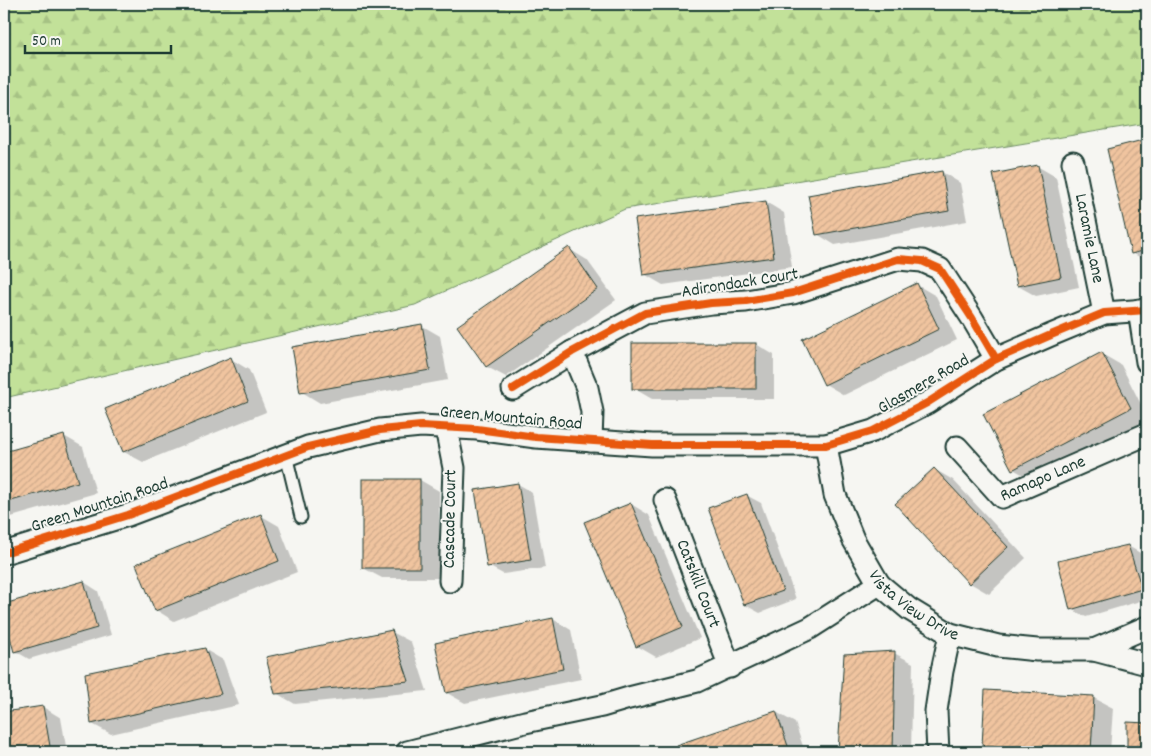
<svg xmlns="http://www.w3.org/2000/svg" width="1151" height="756" font-family="Dekko,sans-serif">
<style>
.forest{fill:url(#forest-firs);stroke:#708f66}
.shadow{fill:#0003}
.building{fill:url(#building-hatch);stroke:#1f3d34}
.lines{fill:none;stroke-linecap:round;stroke-linejoin:round}
.service-casing{stroke:#1f3d34;stroke-width:15}
.minor-casing{stroke:#1f3d34;stroke-width:25}
.service{stroke:#f6f6f2;stroke-width:11}
.minor{stroke:#f6f6f2;stroke-width:21}
.cycleway-casing{stroke:#f6f6f2;stroke-width:11}
.cycleway{stroke:#e8590c;stroke-width:8}
.labels{text-anchor:middle;dominant-baseline:central;stroke-width:4;stroke-linejoin:round;paint-order:stroke}
.street-label{font-size:18px;fill:#1f3d34;stroke:#f6f6f2}
</style>
<defs>
<pattern id="forest-firs" width="22" height="20" patternUnits="userSpaceOnUse" patternTransform="scale(1.25)"><rect width="22" height="20" fill="#c2e199"/><path d="M5 1l3.5 6h-7zM16 11l3.5 6h-7z" fill="#a6c284"/></pattern>
<pattern id="building-hatch" width="6" height="6" patternUnits="userSpaceOnUse" patternTransform="scale(1.25)"><rect width="6" height="6" fill="#f0c49f"/><path d="M-1 1l2-2M0 6l6-6M5 7l2-2" fill="none" stroke="#cda98a"/></pattern>
</defs>
<rect width="100%" height="100%" fill="#f6f6f2"/>
<filter id="ink" filterUnits="userSpaceOnUse"><feTurbulence type="fractalNoise" baseFrequency=".02" numOctaves="2"/><feDisplacementMap in="SourceGraphic" scale="10" xChannelSelector="R" yChannelSelector="G"/><feConvolveMatrix kernelMatrix="1 2 1 2 8 2 1 2 1" color-interpolation-filters="sRGB"/></filter>
<g filter="url(#ink)">
<polygon class="forest" points="4,4 672,4 681,8 700,4 1147,4 1147,123 625,209 415,305 4,398"/>
<g class="shadow">
<polygon points="1147,141 1147,261 1132,253 1109,149"/>
<polygon points="1037,166 1056,177 1079,287 1036,296 1018,286"/>
<polygon points="942,172 960,183 967,221 835,245 817,234"/>
<polygon points="766,202 784,213 792,267 663,285 644,274"/>
<polygon points="569,249 587,260 616,300 506,377 487,367 459,326"/>
<polygon points="917,285 936,296 957,340 844,395 825,384"/>
<polygon points="421,325 440,336 448,380 320,403 302,392"/>
<polygon points="756,344 774,355 774,399 652,399 633,388"/>
<polygon points="1102,354 1121,365 1147,416 1147,420 1031,479 1013,469"/>
<polygon points="231,359 249,370 266,412 143,462 124,452"/>
<polygon points="64,436 83,447 96,493 4,519 4,453"/>
<polygon points="934,469 953,480 1026,558 989,594 970,583 897,504"/>
<polygon points="420,480 439,491 439,578 382,578 363,568"/>
<polygon points="518,484 532,492 545,568 503,574 488,566"/>
<polygon points="746,495 761,503 796,599 760,613 745,605 710,509"/>
<polygon points="631,504 649,515 700,638 656,657 637,646"/>
<polygon points="260,515 279,526 297,572 174,621 156,610"/>
<polygon points="1128,546 1142,554 1147,570 1147,599 1086,617 1071,609"/>
<polygon points="84,582 98,591 111,635 29,659 15,651 4,611 4,605"/>
<polygon points="553,619 571,630 581,679 465,703 447,693"/>
<polygon points="392,632 411,642 427,691 295,704 276,693"/>
<polygon points="204,649 223,660 239,705 111,734 92,724"/>
<polygon points="894,653 913,663 911,752 840,752 845,655"/>
<polygon points="1094,698 1113,708 1110,752 995,752 983,746"/>
<polygon points="43,707 61,718 67,752 4,752 4,714"/>
<polygon points="776,712 795,723 805,752 680,752 678,745"/>
</g>
<g class="building">
<polygon points="1147,139 1147,250 1131,254 1107,149"/>
<polygon points="1038,165 1061,277 1017,286 993,174"/>
<polygon points="942,171 949,211 816,235 808,195"/>
<polygon points="766,201 774,257 643,275 635,219"/>
<polygon points="569,247 598,289 486,367 457,326"/>
<polygon points="917,283 939,329 824,385 802,339"/>
<polygon points="422,324 430,370 300,393 292,347"/>
<rect x="632" y="343" width="124" height="46"/>
<polygon points="1102,352 1131,408 1012,470 983,414"/>
<polygon points="231,357 248,401 123,452 105,409"/>
<polygon points="64,435 78,482 4,503 4,452"/>
<polygon points="934,468 1008,547 969,584 895,504"/>
<rect x="362" y="479" width="58" height="89"/>
<polygon points="518,483 531,560 487,567 475,490"/>
<polygon points="747,494 783,591 744,605 708,508"/>
<polygon points="631,503 683,627 636,647 584,522"/>
<polygon points="261,514 279,561 155,611 136,564"/>
<polygon points="1128,545 1142,589 1070,610 1058,561"/>
<polygon points="84,581 97,628 14,652 4,616 4,604"/>
<polygon points="553,618 563,669 446,693 435,643"/>
<polygon points="392,630 409,681 275,694 266,657"/>
<polygon points="205,648 221,694 91,724 85,673"/>
<polygon points="895,651 893,752 838,752 844,654"/>
<polygon points="985,690 1094,696 1091,752 982,746"/>
<polygon points="43,706 51,752 4,752 4,712"/>
<polygon points="776,711 790,752 679,752 676,745"/>
<polygon points="1127,722 1147,723 1147,752 1127,752"/>
</g>
<g class="lines">
<g class="service-casing">
<polyline id="service" points="286,455 301,517"/>
</g>
<g class="minor-casing">
<g id="minor">
<path id="s1" d="M1073 162 1104 313"/>
<polyline points="1139,310 1147,362"/>
<polyline points="572,352 587,388 592,412 591,441"/>
<polyline points="513,389 572,352 645,313 711,303 746,301 793,293 898,259 922,261 940,269 972,318 996,359"/>
<polyline points="446,428 454,468 450,581"/>
<path id="s2" d="M826 445 835 495 853 539 879 584 909 609 950 634 998 646 1037 650H1094L1147 664"/>
<path id="s3" d="M957 447 1002 497 1147 434"/>
<path id="s4" d="M665 500 730 667"/>
<polyline points="4,553 128,515 308,447 380,430 421,426 477,429 536,437 652,445 826,445 873,431 927,403 996,359 1051,335 1104,313 1147,310"/>
<polyline points="1094,650 1147,627"/>
<polyline points="407,752 525,722 602,706 629,698 697,681 810,628 879,584"/>
<polyline points="938,752 936,711 942,671 950,634"/>
</g>
</g>
<use href="#service" class="service"/>
<use href="#minor" class="minor"/>
<g class="cycleway-casing">
<g id="cycleway">
<polyline points="513,389 572,352 645,313 711,303 746,301 793,293 898,259 922,261 940,269 972,318 996,359"/>
<polyline points="4,553 128,515 308,447 380,430 421,426 477,429 536,437 652,445 826,445 873,431 927,403 996,359 1051,335 1104,313 1147,310"/>
</g>
</g>
<use href="#cycleway" class="cycleway"/>
</g>
</g>
<g class="labels">
<g class="street-label">
<text stroke="none"><textPath href="#s1" startOffset="78">Laramie Lane</textPath></text>
<text transform="translate(740 284) rotate(-9)">Adirondack Court</text>
<text transform="translate(924 385) rotate(-30)">Glasmere Road</text>
<text transform="translate(511 419) rotate(5)">Green Mountain Road</text>
<text stroke="none"><textPath href="#s3" startOffset="112">Ramapo Lane</textPath></text>
<text transform="translate(100 506) rotate(-18)">Green Mountain Road</text>
<text transform="translate(451 519) rotate(-89)">Cascade Court</text>
<text stroke="none"><textPath href="#s4" startOffset="90">Catskill Court</textPath></text>
<text stroke="none"><textPath href="#s2" startOffset="191">Vista View Drive</textPath></text>
</g>
</g>
<rect width="1151" height="756" fill="none" stroke="#f6f6f2" stroke-width="20"/>
<rect x="10" y="10" width="1131" height="736" fill="none" stroke="#1f3d34" stroke-width="2" filter="url(#ink)"/>
<path d="M25 45v8h146v-8" fill="none" stroke="#1f3d34" stroke-width="2.5"/>
<text x="32" y="45" font-size="15" fill="#1f3d34" stroke="#f6f6f2" stroke-width="4" paint-order="stroke">50 m</text>
</svg>
